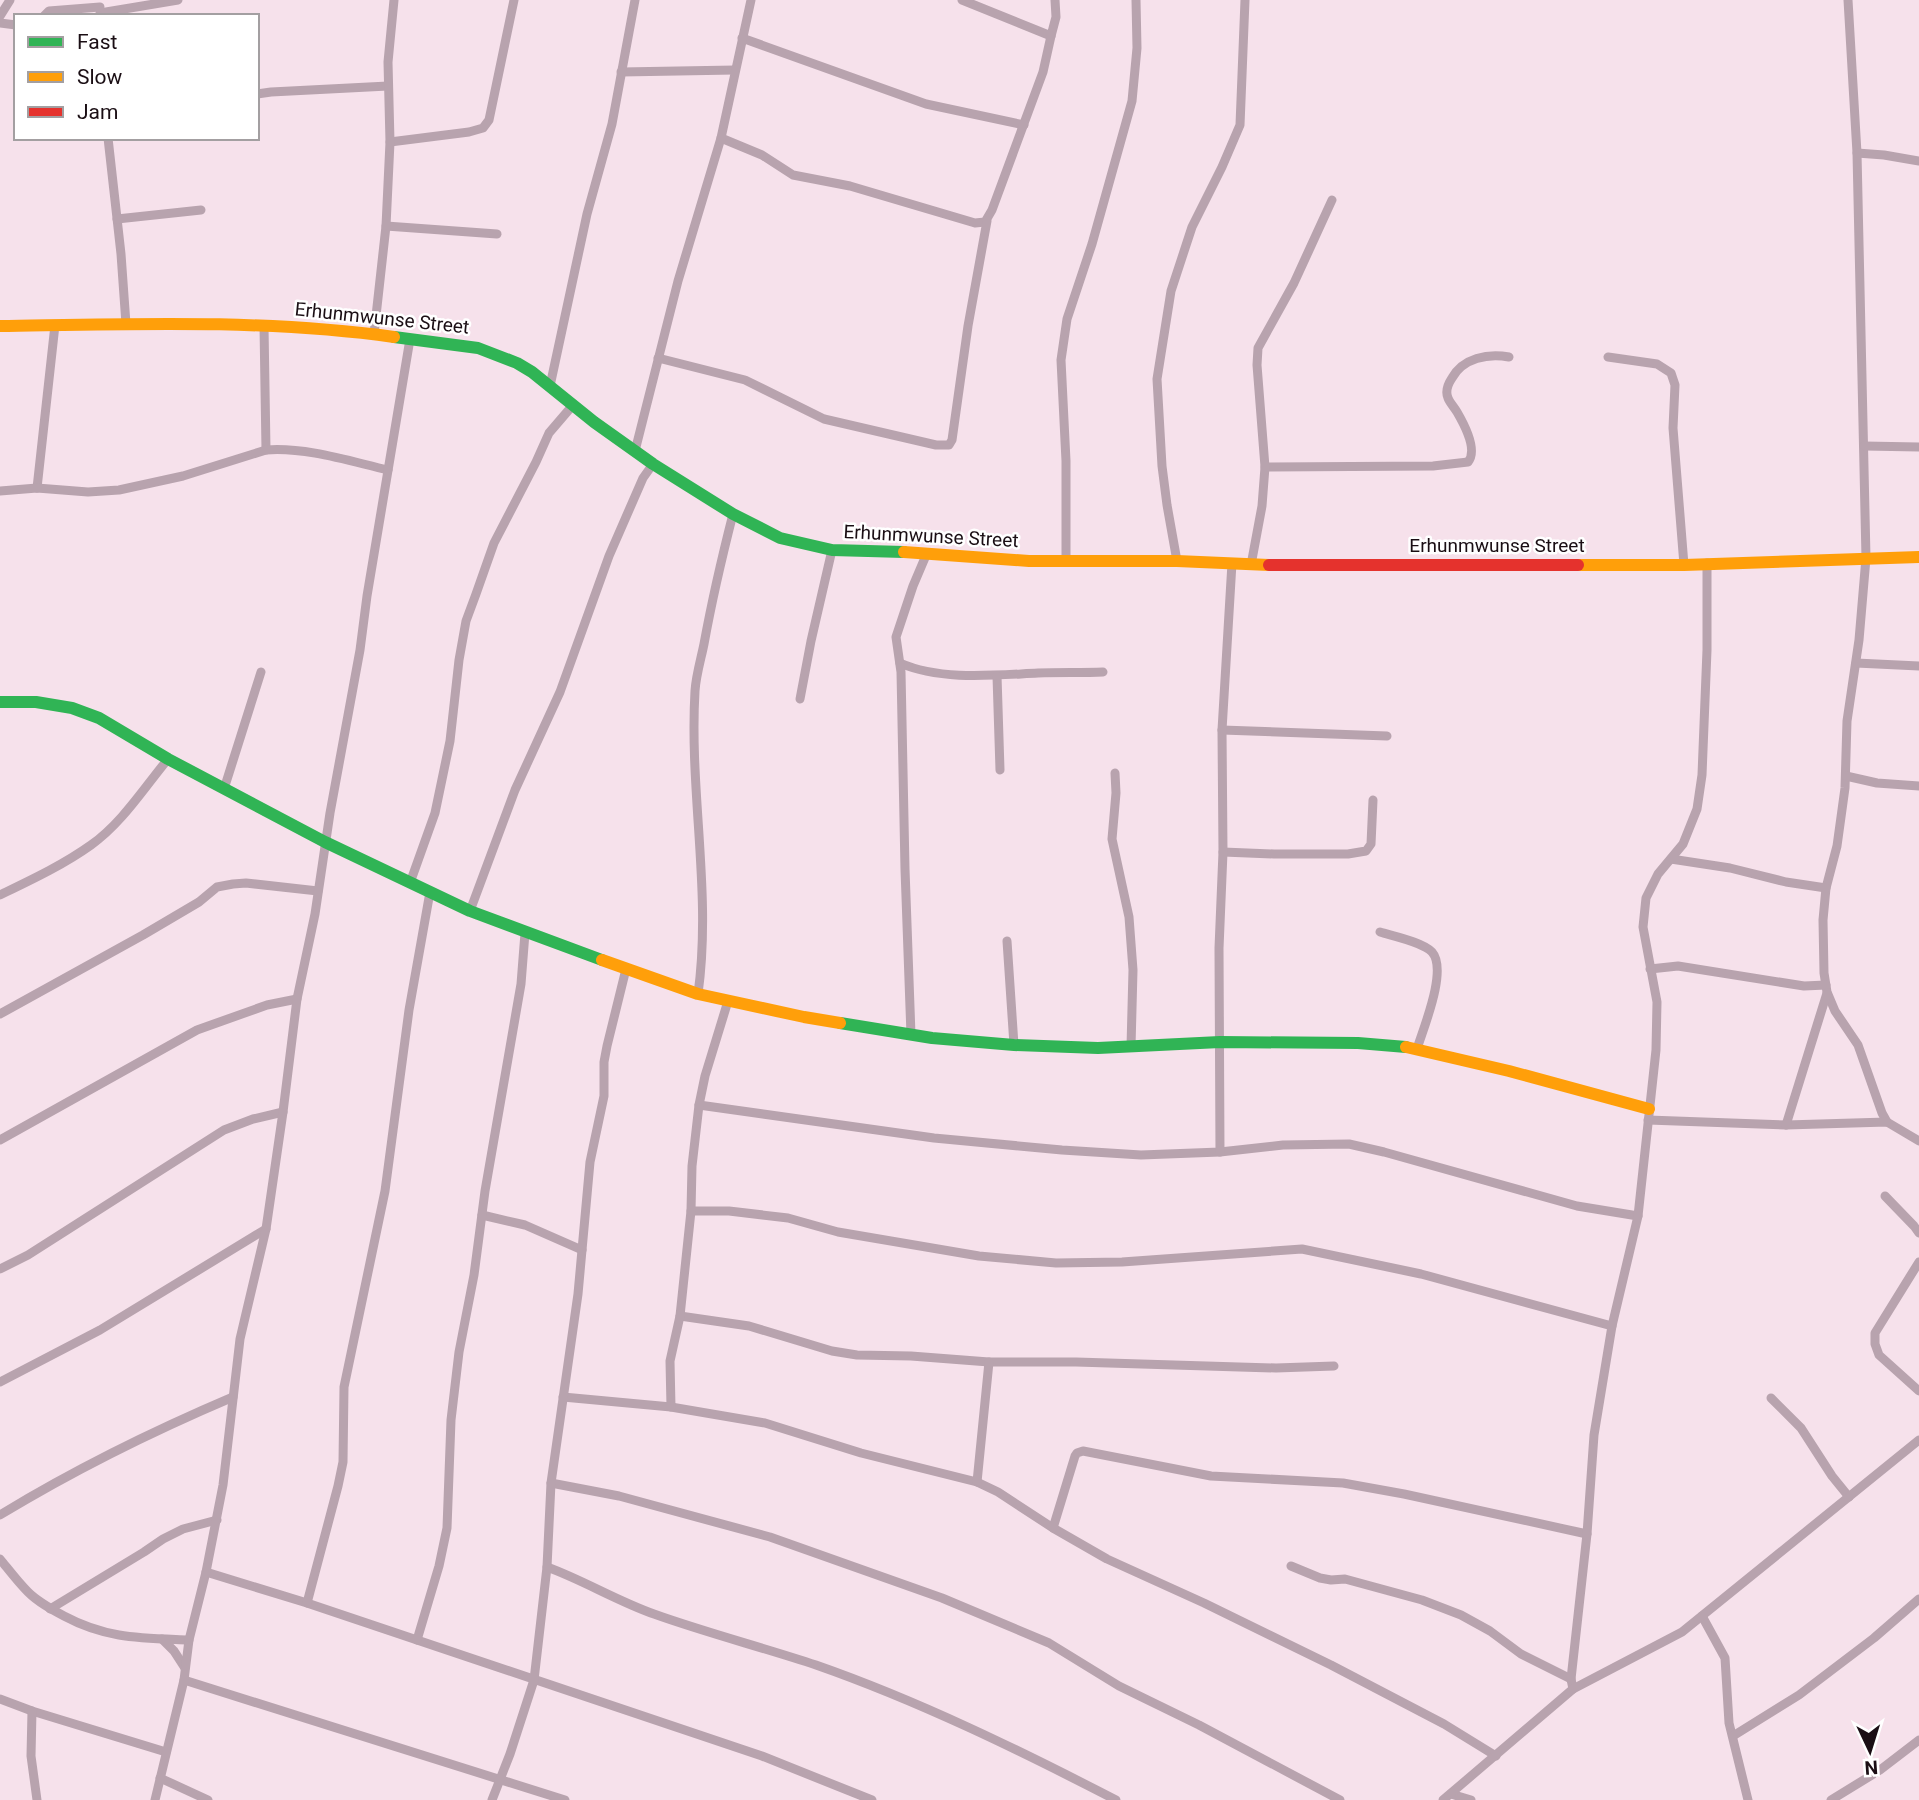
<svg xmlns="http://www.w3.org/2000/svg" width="1919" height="1800" font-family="Roboto,sans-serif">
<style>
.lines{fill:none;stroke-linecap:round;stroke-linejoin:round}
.street{stroke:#b8a3ae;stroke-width:9}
.fast{stroke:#30b455;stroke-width:12}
.slow{stroke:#ff9f0a;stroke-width:12}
.jam{stroke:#e5322d;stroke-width:12}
.labels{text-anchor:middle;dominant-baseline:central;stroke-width:5;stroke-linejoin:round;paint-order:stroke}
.street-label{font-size:19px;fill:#1a0e14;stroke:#fff}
</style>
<rect width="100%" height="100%" fill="#f6e1eb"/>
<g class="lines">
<g class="street">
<polyline points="962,0 1051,36 1056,17 1055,0"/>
<polyline points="1848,0 1857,153 1866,558 1859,640 1847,721 1845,788 1837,846 1826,888 1823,920 1824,973 1827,992 1835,1011 1858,1045 1882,1113 1887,1122"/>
<polyline points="100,13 178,0"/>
<polyline points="0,16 10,0"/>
<polyline points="44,16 49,11 100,7"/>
<polyline points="0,23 16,25"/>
<polyline points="742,38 926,104 1024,125"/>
<polyline points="621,72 735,70"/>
<polyline points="257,94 271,92 388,86"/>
<polyline points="108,138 121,254 126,324"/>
<polyline points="721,138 762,155 793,175 850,186 975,223 985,222 992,210 1043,72 1051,36"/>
<polyline points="390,142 469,132 483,128 489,120 514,0"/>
<polyline points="1857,153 1884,155 1919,161"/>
<polyline points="117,219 201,210"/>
<polyline points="386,226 497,234"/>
<polyline points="264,326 266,450"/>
<polyline points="374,334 386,226 390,142 388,62 394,0"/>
<polyline points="1608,357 1657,364 1671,373 1675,385 1673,428 1684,565"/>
<polyline points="658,358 745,380 824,419 936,445 949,445 952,440 968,326 987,221"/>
<polyline points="550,386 587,214 612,124 635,0"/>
<polyline points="1864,446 1919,447"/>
<polyline points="635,451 678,281 721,138 751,0"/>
<path d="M1265 467 1433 466 1468 462C1478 450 1464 424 1457 412 1454 407 1450 403 1448 398 1445 391 1448 384 1452 378 1463 358 1488 353 1509 357"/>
<polyline points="37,488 55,325"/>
<path d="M0 491 37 488 88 492 119 490 183 476 266 450C306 447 349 461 388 470"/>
<polyline points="1066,561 1066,461 1061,360 1067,319 1092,244 1132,101 1137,48 1136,0"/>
<polyline points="1177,561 1167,505 1162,466 1157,379 1171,291 1192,227 1222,167 1240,125 1245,0"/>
<polyline points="1251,565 1262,506 1265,467 1257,365 1258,348 1294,283 1332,200"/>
<path d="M900 663C941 681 995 675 1038 673 1060 672 1081 673 1103 672"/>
<polyline points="1856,663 1919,666"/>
<polyline points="997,676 1000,770"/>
<polyline points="800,699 811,641 832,550"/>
<polyline points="1222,730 1387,736"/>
<polyline points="1115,773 1116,793 1112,839 1129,917 1133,970 1131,1047"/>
<polyline points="1846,776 1877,783 1919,786"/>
<polyline points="224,789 261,672"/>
<polyline points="1223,852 1274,854 1348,854 1366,851 1371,844 1373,800"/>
<polyline points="1671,859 1730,868 1786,882 1826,888"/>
<polyline points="410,883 435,813 450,741 459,660 466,621 476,594 494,543 536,462 549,433 573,405"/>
<path d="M0 895C31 880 63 865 91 845 122 823 144 788 168 759"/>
<polyline points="470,911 515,790 560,692 609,556 643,478 653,464"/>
<path d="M1380 932C1393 936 1423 942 1432 952 1448 970 1423 1029 1417 1049"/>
<polyline points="1007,941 1014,1045"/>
<polyline points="1650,969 1678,966 1804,986 1826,985"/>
<path d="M698 994C712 893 689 792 695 691 696 675 701 659 704 644 712 600 722 557 733 514"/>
<polyline points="0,1014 143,935 199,902 217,887 233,884 246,883 318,891"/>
<polyline points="911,1035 905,869 901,672 896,637 913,586 927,553"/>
<polyline points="699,1105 934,1138 1062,1150 1141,1155 1220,1152 1283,1145 1349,1144 1384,1152 1577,1206 1638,1216"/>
<polyline points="1648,1120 1786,1125 1887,1122 1919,1141"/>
<polyline points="1786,1125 1827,993"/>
<polyline points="0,1140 197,1030 267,1005 297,999"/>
<polyline points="1220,1152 1219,948 1223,852 1222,730 1232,563"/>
<polyline points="1885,1196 1914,1226 1919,1233"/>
<polyline points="691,1211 729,1211 788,1218 838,1232 979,1256 1056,1263 1122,1262 1302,1249 1421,1274 1612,1326"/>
<polyline points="482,1215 525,1225 582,1250"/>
<polyline points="1919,1262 1875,1333 1875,1344 1879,1355 1919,1391"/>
<polyline points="0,1269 28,1255 224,1130 253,1119 283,1112"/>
<polyline points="680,1316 749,1326 832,1351 857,1355 911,1356 989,1362 1076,1362 1276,1368 1334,1366"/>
<polyline points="0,1382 100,1330 266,1229"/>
<polyline points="563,1397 671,1407 765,1423 861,1453 977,1482 998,1492 1053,1528 1107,1559 1204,1603 1331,1665 1444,1724 1496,1756"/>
<polyline points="1771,1398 1801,1428 1832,1476 1849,1497"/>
<polyline points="671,1407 670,1361 680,1316 691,1211 692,1166 699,1105 705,1076 728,1001"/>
<polyline points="977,1482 989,1362"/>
<polyline points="551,1483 619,1496 770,1537 942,1598 1049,1643 1119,1686 1199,1725 1340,1800"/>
<path d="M0 1515C74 1470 153 1431 233 1397"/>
<polyline points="1053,1528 1075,1456 1077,1453 1083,1451 1211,1476 1343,1483 1404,1494 1587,1534"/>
<path d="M0 1559C9 1570 18 1582 28 1592 38 1602 51 1609 64 1616 107 1639 141 1638 189 1640"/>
<polyline points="1291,1566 1320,1578 1331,1580 1345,1579 1422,1600 1461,1615 1490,1631 1521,1654 1571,1679"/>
<path d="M547 1567C583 1580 617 1601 654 1614 707 1633 762 1647 816 1665 919 1701 1019 1750 1116 1800"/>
<polyline points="206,1572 307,1603 762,1756 872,1800"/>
<polyline points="307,1603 338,1486 343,1462 344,1387 385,1191 409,1010 430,892"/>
<polyline points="50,1609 144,1552 163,1539 183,1529 217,1520"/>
<polyline points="1702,1616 1725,1658 1729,1723 1748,1800"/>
<polyline points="162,1639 174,1651 185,1668"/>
<polyline points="417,1640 439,1566 447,1528 451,1420 459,1352 474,1275 485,1191 521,984 525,933"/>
<polyline points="184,1680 565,1800"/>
<polyline points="1573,1689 1571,1679 1587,1534 1594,1435 1612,1326 1638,1216 1656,1050 1657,1002 1643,927 1646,898 1658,874 1683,844 1697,809 1702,775 1707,650 1707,563"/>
<polyline points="0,1699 32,1711 166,1752"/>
<polyline points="32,1711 31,1756 37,1800"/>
<polyline points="1733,1736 1799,1695 1874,1638 1919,1599"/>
<polyline points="160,1778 208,1800"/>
<polyline points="1451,1794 1471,1800"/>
<polyline points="155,1800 184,1680 189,1640 206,1572 223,1485 240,1339 266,1229 283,1112 297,999 315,914 330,813 360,650 367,596 410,339"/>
<polyline points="492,1800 510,1754 534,1680 547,1567 551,1483 578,1294 590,1162 604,1096 604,1062 607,1046 626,969"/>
<polyline points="1443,1800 1573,1689 1682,1632 1919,1440"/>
<polyline points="1831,1800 1880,1770 1919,1740"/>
</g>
<g class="fast">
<polyline points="394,337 478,348 517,363 532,372 594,422 653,464 733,514 780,538 832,550 904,552"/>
<polyline points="0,702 36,702 72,708 99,718 168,759 325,842 470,911 602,960"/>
<polyline points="840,1023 932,1038 1014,1045 1098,1048 1220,1042 1358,1043 1406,1047"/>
</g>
<g class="slow">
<path d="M0 326C131 324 263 319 394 337"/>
<polyline points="904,552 1029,561 1177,561 1269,565"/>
<polyline points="1578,565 1684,565 1919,557"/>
<polyline points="602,960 698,994 804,1017 840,1023"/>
<polyline points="1406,1047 1509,1071 1649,1109"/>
</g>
<polyline class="jam" points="1269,565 1578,565"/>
</g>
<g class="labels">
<g class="street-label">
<text transform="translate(382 318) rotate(6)">Erhunmwunse Street</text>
<text transform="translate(931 536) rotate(3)">Erhunmwunse Street</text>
<text x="1497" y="545">Erhunmwunse Street</text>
</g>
</g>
<rect x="14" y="14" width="245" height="126" fill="#ffffff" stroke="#a39fa1" stroke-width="2"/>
<rect x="28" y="37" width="35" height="10" fill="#30b455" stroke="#a39fa1" stroke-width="2"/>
<text x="77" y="49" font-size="21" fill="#1a0e14">Fast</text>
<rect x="28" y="72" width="35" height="10" fill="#ff9f0a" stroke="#a39fa1" stroke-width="2"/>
<text x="77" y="84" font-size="21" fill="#1a0e14">Slow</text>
<rect x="28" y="107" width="35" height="10" fill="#e5322d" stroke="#a39fa1" stroke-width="2"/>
<text x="77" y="119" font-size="21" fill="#1a0e14">Jam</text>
<g transform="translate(1870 1751) rotate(176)" stroke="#ffffff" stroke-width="5" paint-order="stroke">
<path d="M0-5L12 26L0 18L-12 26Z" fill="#1a0e14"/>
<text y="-10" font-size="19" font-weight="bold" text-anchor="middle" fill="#1a0e14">N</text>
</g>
</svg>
